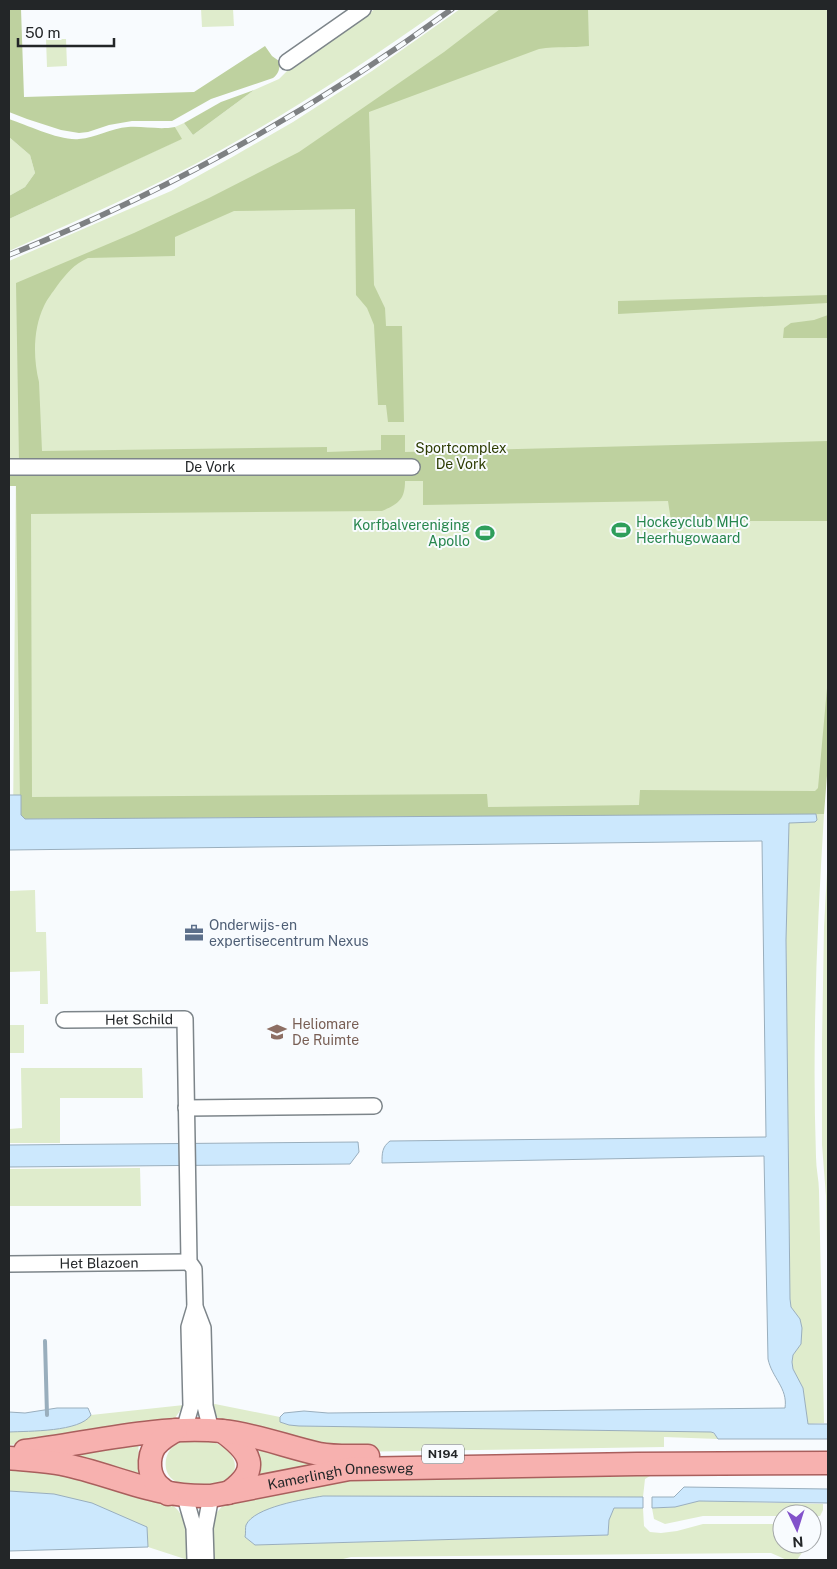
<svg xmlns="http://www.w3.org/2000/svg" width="837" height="1569" font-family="'Public Sans',sans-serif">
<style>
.green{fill:#dfeccc}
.forest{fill:#bed19f}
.water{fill:#cce8fd;stroke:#99aebd}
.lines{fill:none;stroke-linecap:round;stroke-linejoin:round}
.stream{stroke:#99aebd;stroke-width:4}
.street-casing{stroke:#7d858a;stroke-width:18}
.primary-casing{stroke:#a95f5d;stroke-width:25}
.street{stroke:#fff;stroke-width:15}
.primary{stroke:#f7b1af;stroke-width:22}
.rail-casing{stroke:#7e8183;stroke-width:5.5}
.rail{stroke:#f8fbfe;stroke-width:4;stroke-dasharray:11;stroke-linecap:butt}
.labels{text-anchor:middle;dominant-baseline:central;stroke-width:4;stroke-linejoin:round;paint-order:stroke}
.shield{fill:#f8fbfe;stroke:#636668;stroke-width:1}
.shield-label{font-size:12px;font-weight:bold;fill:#232628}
.park-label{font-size:14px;fill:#2d3c03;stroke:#f8fbfe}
.street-label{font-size:14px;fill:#232628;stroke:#f8fbfe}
.leisure-label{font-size:14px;fill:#27864d;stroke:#f8fbfe;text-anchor:start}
.service-label{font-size:14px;fill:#4e5e75;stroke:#f8fbfe;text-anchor:start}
.education-label{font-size:14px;fill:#785e54;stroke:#f8fbfe;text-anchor:start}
</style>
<rect width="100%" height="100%" fill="#f8fbfe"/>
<g class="green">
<polygon points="201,9 233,9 234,26 202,27"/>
<path d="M375 9H441C371 59 297 108 221 150 153 188 80 219 9 251V219L181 139 175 127 184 123 193 135 254 90 279 79 292 66Z"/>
<path d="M460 9H828V742L822 814H824C817 928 812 1043 816 1157 816 1169 819 1180 819 1191L824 1423 808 1424 803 1388 793 1369 792 1362 793 1355 801 1344 800 1319 791 1307 790 1299 786 939 789 823 814 822 13 825 16 469H9V261L171 191 234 156 293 122 372 71Z"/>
<polygon points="46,39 66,39 67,66 47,67"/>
<polygon points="9,137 30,155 35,173 25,187 9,196"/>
<polygon points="828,854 828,1310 826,1196 822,1145 822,1042 824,927"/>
<polygon points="35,890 36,932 46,932 48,1004 40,1004 40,971 9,972 9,891"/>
<rect x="9" y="1025" width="15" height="28"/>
<polygon points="21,1068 142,1068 143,1098 60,1098 60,1143 9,1143 9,1129 22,1128"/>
<polygon points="140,1168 141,1206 9,1206 9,1169"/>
<polygon points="210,1403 280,1417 280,1422 289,1425 711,1432 717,1436 718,1439 664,1437 664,1447 346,1452 222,1422 216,1416"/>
<path d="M184 1405 175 1418 167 1422 60 1441 9 1445V1432C29 1431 80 1432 91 1415Z"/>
<polygon points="138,1438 140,1482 59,1459 69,1450"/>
<path d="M185 1441C193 1441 201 1440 209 1441 230 1445 249 1471 221 1482 208 1486 187 1488 175 1481 162 1474 163 1453 175 1445 177 1443 182 1442 185 1441Z"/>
<polygon points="259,1442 335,1459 260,1481"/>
<path d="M9 1465 32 1467 171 1504C190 1518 188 1539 188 1560L148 1547 146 1527 54 1494 9 1491Z"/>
<polygon points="658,1469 659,1476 650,1476 645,1479 643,1497 323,1496 245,1537 255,1545 608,1535 609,1520 614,1507 643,1508 644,1526 650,1532 661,1533 677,1531 703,1524 782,1524 782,1544 808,1544 797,1560 787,1560 771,1553 758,1553 351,1557 339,1560 210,1560 212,1518 225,1503 313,1479"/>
<polygon points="699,1501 823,1504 823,1510 820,1516 812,1516 812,1514 782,1514 782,1516 703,1516 665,1524 654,1519 652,1508 675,1507"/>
</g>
<g class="forest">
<path d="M9 9H21L24 97 194 92 265 46 272 56 279 61C280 69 279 73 273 78L211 99 172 121H132L109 125 88 132 79 133 61 130 27 119 9 112Z"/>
<path d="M500 9H588L589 46C571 48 558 46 539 49L369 112 374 285 385 308 386 326H402L404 422H388L386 405H378L374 325 367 308 356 295 355 209 234 211 175 237V256L88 258C74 264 66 274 57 286 53 292 47 299 44 306 33 329 33 358 39 382L42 451 327 447V452L381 450V435H405V452L828 441V521H671L668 501 423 505V481H405C405 500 398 504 382 511L31 514 32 797 487 794 488 807 639 805 640 790 815 791 818 788 828 677V763L824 814 23 819 21 815 20 804 16 486H9V461H19L16 283 134 233 209 198 299 152 444 52Z"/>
<polygon points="254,90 193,135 184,123 221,102"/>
<path d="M9 119C27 125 60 141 79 139 96 138 111 128 128 127 144 126 159 130 175 127L182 139 9 219V196L25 187 35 173 30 155 9 137Z"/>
<polygon points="828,295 828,303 618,314 618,301"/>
<polygon points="828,315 828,338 783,338 784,328 791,323 814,320"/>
</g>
<g class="water">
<path d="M9 795H21V815L25 819 816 814 817 820 815 822 789 823 786 940 790 1299 791 1307 800 1319 802 1328 801 1344 793 1355 792 1362 793 1369 803 1388 808 1424H828V1439H718L714 1433 711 1432 299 1426 289 1425 280 1422V1417L284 1413 304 1411 328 1413 785 1408C788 1388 772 1378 768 1359L764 1156 382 1163C382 1153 382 1147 390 1141L766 1137 762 841 9 850Z"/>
<polygon points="358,1142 359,1152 350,1164 9,1167 9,1145"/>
<path d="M57 1408H88L91 1415C80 1432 29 1431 9 1432V1412L25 1413Z"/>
<polygon points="684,1487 828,1489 828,1503 699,1501 675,1507 652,1508 652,1497 674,1497"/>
<polygon points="9,1491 54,1494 92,1503 147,1527 148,1547 9,1551"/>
<path d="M323 1496 643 1497V1508H614L609 1520 608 1535 255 1545 245 1537C246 1533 245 1528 246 1525 254 1507 305 1499 323 1496Z"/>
</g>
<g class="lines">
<polyline class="stream" points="45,1341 47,1415"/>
<g class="street-casing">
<g id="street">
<polyline points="287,62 363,9"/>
<path id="s1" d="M9 467H412"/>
<path id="s2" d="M64 1020 185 1019 189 1262 194 1269 195 1307 203 1328 205 1406 211 1430"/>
<polyline points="186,1108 374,1106"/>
<path id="s3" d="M9 1264 189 1262"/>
<polyline points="184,1430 191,1406 189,1327 195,1307"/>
<polyline points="185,1497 194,1528 195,1560"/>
<polyline points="206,1560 205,1528 211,1496"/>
</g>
</g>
<g class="primary-casing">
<g id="primary">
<path d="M222 1431C251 1452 262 1469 228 1493"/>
<path d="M25 1451C90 1443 156 1425 222 1431 255 1434 287 1447 319 1454 334 1457 352 1456 368 1456"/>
<path id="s4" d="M9 1458C26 1460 45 1461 62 1464 115 1475 155 1498 211 1496L349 1469 637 1464 828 1463"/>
<path d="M168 1494C164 1490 159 1487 156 1483 147 1471 148 1451 159 1442 164 1437 170 1434 176 1430"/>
</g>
</g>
<use href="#street" class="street"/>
<use href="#primary" class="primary"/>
<g class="rail-casing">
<path id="rail" d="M9 255C167 192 315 109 452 9"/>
</g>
<use href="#rail" class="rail"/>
</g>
<defs>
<g id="stadium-bare" transform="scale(1.5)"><path d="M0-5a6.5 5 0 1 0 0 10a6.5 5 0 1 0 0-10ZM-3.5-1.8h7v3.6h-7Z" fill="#2e9e5b" stroke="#f8fbfe" stroke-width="2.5" paint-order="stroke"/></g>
<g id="office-bare" transform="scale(1.5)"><path d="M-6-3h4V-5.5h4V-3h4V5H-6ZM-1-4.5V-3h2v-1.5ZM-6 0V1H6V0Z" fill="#5c6f8a" stroke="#f8fbfe" stroke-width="2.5" paint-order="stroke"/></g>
<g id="school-bare" transform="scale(1.5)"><path d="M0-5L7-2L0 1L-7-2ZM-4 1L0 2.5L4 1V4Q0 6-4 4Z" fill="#8d6e63" stroke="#f8fbfe" stroke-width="2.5" paint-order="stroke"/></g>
</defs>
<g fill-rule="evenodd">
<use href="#stadium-bare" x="621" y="530"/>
<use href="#stadium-bare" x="485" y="533"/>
<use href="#office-bare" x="194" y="933"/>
<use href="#school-bare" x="277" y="1032"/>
</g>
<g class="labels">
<rect class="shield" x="422" y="1444.5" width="42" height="19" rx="4"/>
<g class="shield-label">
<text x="443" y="1454">N194</text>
</g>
<g class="park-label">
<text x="461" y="448">Sportcomplex<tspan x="461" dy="16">De Vork</tspan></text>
</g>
<g class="street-label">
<text stroke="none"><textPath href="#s1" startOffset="201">De Vork</textPath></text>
<text stroke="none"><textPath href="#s2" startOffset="75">Het Schild</textPath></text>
<text stroke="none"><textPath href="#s3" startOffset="90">Het Blazoen</textPath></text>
<text stroke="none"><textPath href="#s4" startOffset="338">Kamerlingh Onnesweg</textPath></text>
</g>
<g class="leisure-label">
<text x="636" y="522">Hockeyclub MHC<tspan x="636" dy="16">Heerhugowaard</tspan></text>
<text x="470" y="525" text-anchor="end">Korfbalvereniging<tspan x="470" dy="16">Apollo</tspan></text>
</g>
<g class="service-label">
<text x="209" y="925">Onderwijs- en<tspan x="209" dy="16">expertisecentrum Nexus</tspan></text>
</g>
<g class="education-label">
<text x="292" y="1024">Heliomare<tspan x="292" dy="16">De Ruimte</tspan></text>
</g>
</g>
<rect width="837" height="1569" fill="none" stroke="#232628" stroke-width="20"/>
<g transform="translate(797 1529) rotate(176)"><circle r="24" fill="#f8fbfe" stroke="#a3a6a8"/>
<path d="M0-4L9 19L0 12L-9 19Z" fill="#8252ca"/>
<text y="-8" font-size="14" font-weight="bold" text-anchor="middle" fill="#232628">N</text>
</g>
<path d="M18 38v8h96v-8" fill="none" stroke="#232628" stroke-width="2.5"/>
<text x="25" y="38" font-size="15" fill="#232628" stroke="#f8fbfe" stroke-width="4" paint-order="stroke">50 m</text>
</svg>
